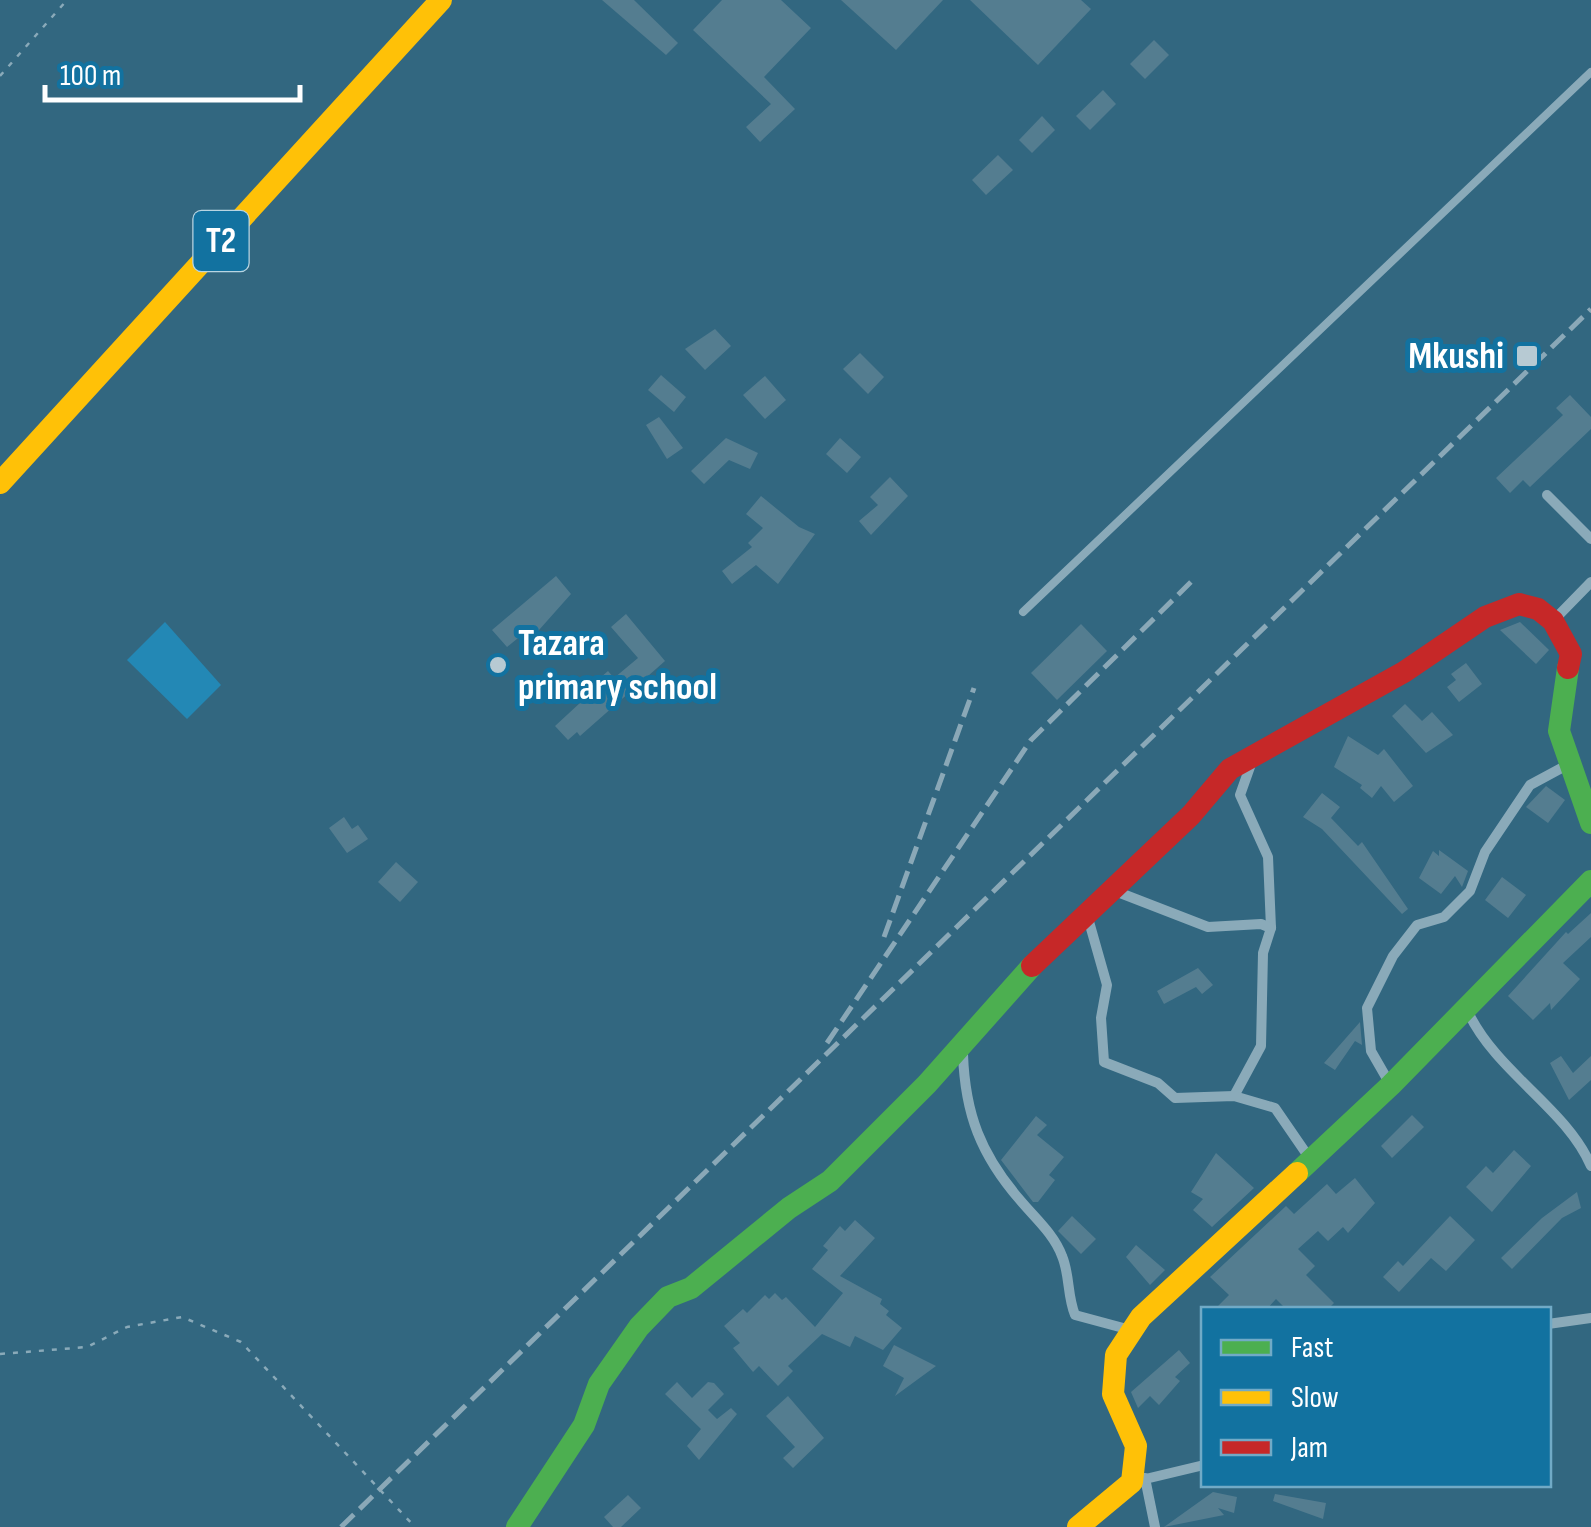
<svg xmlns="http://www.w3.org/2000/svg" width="1591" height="1527" font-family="'Sofia Sans Condensed',sans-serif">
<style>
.green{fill:#2388b5}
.building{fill:#547d90}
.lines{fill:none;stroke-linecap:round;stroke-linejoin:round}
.path{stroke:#8aaab9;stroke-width:2.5;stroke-dasharray:5 8;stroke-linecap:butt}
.lane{stroke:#8aaab9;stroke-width:8}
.street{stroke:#8aaab9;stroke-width:10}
.fast{stroke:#4caf50;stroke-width:22}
.slow{stroke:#ffc107;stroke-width:22}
.jam{stroke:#c62828;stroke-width:22}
.rail{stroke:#8aa8b7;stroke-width:5;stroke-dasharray:18 8;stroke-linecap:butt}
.poi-dot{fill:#b7cad3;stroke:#1272a0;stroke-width:4}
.labels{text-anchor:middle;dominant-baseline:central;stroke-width:10;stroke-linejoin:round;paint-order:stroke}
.shield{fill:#1272a0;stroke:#b8d5e2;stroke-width:2.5}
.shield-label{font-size:35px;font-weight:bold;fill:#fff}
.poi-label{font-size:38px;font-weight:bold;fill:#fff;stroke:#1272a0;text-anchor:end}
</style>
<rect width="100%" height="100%" fill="#326780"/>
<polygon class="green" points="165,622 221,685 187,719 127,660"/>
<g class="building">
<polygon points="602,0 634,0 678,43 666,55"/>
<polygon points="722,0 781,0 811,28 764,77 795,109 760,142 746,127 771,104 693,30"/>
<polygon points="841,0 943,0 896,50"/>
<polygon points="970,0 1081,0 1091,9 1038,65"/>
<polygon points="1154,40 1169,55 1145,79 1130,64"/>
<polygon points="1103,90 1116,104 1090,130 1076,116"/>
<polygon points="1042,116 1055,130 1032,153 1019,140"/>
<polygon points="998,155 1013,170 986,195 972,180"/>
<polygon points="715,329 731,346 705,370 685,349"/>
<polygon points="860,353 884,377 868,394 843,369"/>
<polygon points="661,375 686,397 674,412 648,390"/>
<polygon points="765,376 786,400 765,419 743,395"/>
<polygon points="1570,395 1591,417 1591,429 1530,487 1523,480 1510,493 1496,478 1563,415 1556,408"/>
<polygon points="659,417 683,448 667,459 646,425"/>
<polygon points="726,438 758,453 750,469 729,460 704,484 691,471"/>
<polygon points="840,438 861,457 847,473 826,454"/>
<polygon points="890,477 908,496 871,535 859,521 878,505 870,497"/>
<polygon points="761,496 799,527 815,534 778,584 756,565 732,584 722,571 752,547 748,543 763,528 746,514"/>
<polygon points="556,576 571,594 539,630 527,639 523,634 507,647 492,630"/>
<polygon points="626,614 665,661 580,736 577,732 568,740 555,726 581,702 577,698 608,671 614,678 638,658 611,627"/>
<polygon points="1520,622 1549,650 1536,664 1500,630"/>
<polygon points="1081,624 1107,651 1057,700 1031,673"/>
<polygon points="1466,663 1482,684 1459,702 1447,687 1456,680 1451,674"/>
<polygon points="1405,704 1422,721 1432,712 1453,735 1426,753 1392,716"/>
<polygon points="1348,736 1378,755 1384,749 1413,786 1394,802 1381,786 1372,798 1360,788 1362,785 1334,767"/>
<polygon points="1546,786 1565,800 1548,823 1526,807"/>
<polygon points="1322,793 1340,807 1331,818 1358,846 1362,842 1408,909 1402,914 1322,829 1303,817"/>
<polygon points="344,817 352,829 358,825 368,839 347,853 329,828"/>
<polygon points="1439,850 1468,871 1462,887 1455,876 1441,894 1419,878 1433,851 1439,856"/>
<polygon points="396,862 418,882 400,902 378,882"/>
<polygon points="1502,877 1526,895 1508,918 1485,900"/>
<polygon points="1591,913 1591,937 1563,963 1580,979 1551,1010 1550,1003 1533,1020 1508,996 1566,932 1568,934"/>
<polygon points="1198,968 1213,985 1202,994 1196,987 1164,1004 1157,991"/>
<polygon points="1360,1022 1362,1045 1355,1041 1335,1070 1324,1063"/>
<polygon points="1561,1056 1573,1073 1591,1056 1591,1080 1569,1100 1550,1063"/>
<polygon points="1412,1115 1424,1127 1392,1158 1381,1146"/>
<polygon points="1036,1116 1047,1125 1037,1135 1064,1157 1049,1175 1055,1180 1038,1202 1033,1202 1001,1160"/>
<polygon points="1514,1150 1531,1166 1492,1212 1466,1187 1486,1166 1493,1173"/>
<polygon points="1216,1153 1254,1188 1212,1227 1193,1210 1203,1199 1191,1192"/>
<polygon points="1355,1178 1375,1203 1348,1233 1343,1227 1328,1241 1318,1231 1298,1249 1315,1266 1306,1275 1334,1303 1327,1310 1287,1310 1276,1299 1266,1310 1214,1310 1229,1295 1210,1277 1286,1206 1294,1214 1327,1184 1336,1194"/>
<polygon points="1577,1192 1581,1208 1562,1218 1512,1269 1501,1258 1542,1218"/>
<polygon points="1072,1216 1096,1239 1081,1254 1058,1231"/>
<polygon points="1450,1216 1475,1240 1446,1271 1431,1258 1399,1292 1383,1277 1398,1261 1403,1266"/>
<polygon points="855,1220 875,1238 840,1276 882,1299 880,1304 889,1311 886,1315 902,1328 883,1350 855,1336 850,1347 822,1334 788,1366 793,1371 778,1386 759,1366 753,1372 733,1348 740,1343 724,1326 743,1309 747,1313 765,1295 769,1299 775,1293 782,1300 786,1297 815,1327 843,1293 812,1269 828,1250 823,1246 840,1226 845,1231"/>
<polygon points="1136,1245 1165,1270 1150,1285 1126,1257"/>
<polygon points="894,1345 936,1366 895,1396 904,1378 883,1366"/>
<polygon points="1179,1350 1190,1363 1175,1377 1180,1381 1159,1405 1150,1396 1138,1408 1131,1392"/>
<polygon points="677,1382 692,1398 708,1382 714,1383 724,1394 708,1410 717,1419 731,1408 737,1414 699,1460 687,1446 701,1429 665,1394"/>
<polygon points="788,1396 824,1438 793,1468 783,1458 795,1447 766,1416"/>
<polygon points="1213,1492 1237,1497 1234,1513 1218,1508 1224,1515 1164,1527"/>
<polygon points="1275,1494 1326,1503 1323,1519 1273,1501"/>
<polygon points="628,1495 641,1508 621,1527 613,1527 604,1517"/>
</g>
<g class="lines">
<g class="path">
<polyline points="0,76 67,0"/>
<polyline points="0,1354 87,1347 127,1327 182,1317 241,1342 415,1527"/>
</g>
<polyline class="lane" points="1023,612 1591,72"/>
<g class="street">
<polyline points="1547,495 1591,539"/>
<polyline points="1553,621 1591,582"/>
<polyline points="1251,764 1240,795 1268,857 1271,928"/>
<polyline points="1115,891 1208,927 1261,924 1271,928 1263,953 1261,1046 1234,1096"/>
<polyline points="1088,918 1107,985 1101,1018 1104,1062 1158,1083 1175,1098 1234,1096 1275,1108 1308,1156"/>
<path d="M1468 1012C1497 1073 1566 1108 1591 1166"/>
<path d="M963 1054C965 1114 981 1155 1020 1200 1035 1218 1054 1234 1062 1256 1070 1275 1067 1295 1075 1315L1127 1329"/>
<polyline points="1390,1084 1371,1051 1367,1008 1393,956 1417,925 1444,917 1470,891 1485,852 1530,785 1567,765"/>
<polyline points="1548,1324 1591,1318"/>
<polyline points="1145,1478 1155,1527"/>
<polyline points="1137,1481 1204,1465"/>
</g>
<g class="fast">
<polyline points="1568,668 1559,731 1591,823"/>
<polyline points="1297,1173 1391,1085 1591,881"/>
<polyline points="517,1527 584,1425 599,1384 639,1327 668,1297 691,1288 789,1208 830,1181 927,1084 1032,966"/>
</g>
<g class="slow">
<polyline points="0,483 441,0"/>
<polyline points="1078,1527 1132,1482 1136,1446 1113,1394 1116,1355 1141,1317 1297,1173"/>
</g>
<polyline class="jam" points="1032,966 1191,815 1230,769 1404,672 1485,617 1519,604 1538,609 1553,621 1571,654 1568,668"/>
<g class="rail">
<polyline points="884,937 974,688"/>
<polyline points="827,1043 1031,740 1192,581"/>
<polyline points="341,1527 1591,309"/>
</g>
</g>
<g class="poi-dot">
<rect x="1515" y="344" width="24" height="24" rx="5"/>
<circle cx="498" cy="665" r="10"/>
</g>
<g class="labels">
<rect class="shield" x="193.5" y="211" width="55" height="60" rx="8"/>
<g class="shield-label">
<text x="221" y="241">T2</text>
</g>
<g class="poi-label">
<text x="1504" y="356">Mkushi</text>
<text x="518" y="643" text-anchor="start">Tazara<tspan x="518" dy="44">primary school</tspan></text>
</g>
</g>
<rect x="1201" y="1307" width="350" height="180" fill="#1272a0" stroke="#71aac6" stroke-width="2.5"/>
<rect x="1221" y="1340" width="50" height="15" fill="#4caf50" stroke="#71aac6" stroke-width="2.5"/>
<text x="1291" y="1357" font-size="30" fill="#ffffff">Fast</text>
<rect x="1221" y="1390" width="50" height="15" fill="#ffc107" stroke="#71aac6" stroke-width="2.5"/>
<text x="1291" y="1407" font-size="30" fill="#ffffff">Slow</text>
<rect x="1221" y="1440" width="50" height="15" fill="#c62828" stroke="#71aac6" stroke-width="2.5"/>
<text x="1291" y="1457" font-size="30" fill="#ffffff">Jam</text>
<path d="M45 85v15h255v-15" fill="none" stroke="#ffffff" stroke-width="5"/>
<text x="60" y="85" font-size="30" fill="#ffffff" stroke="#1272a0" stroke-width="8" paint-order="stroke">100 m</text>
</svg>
